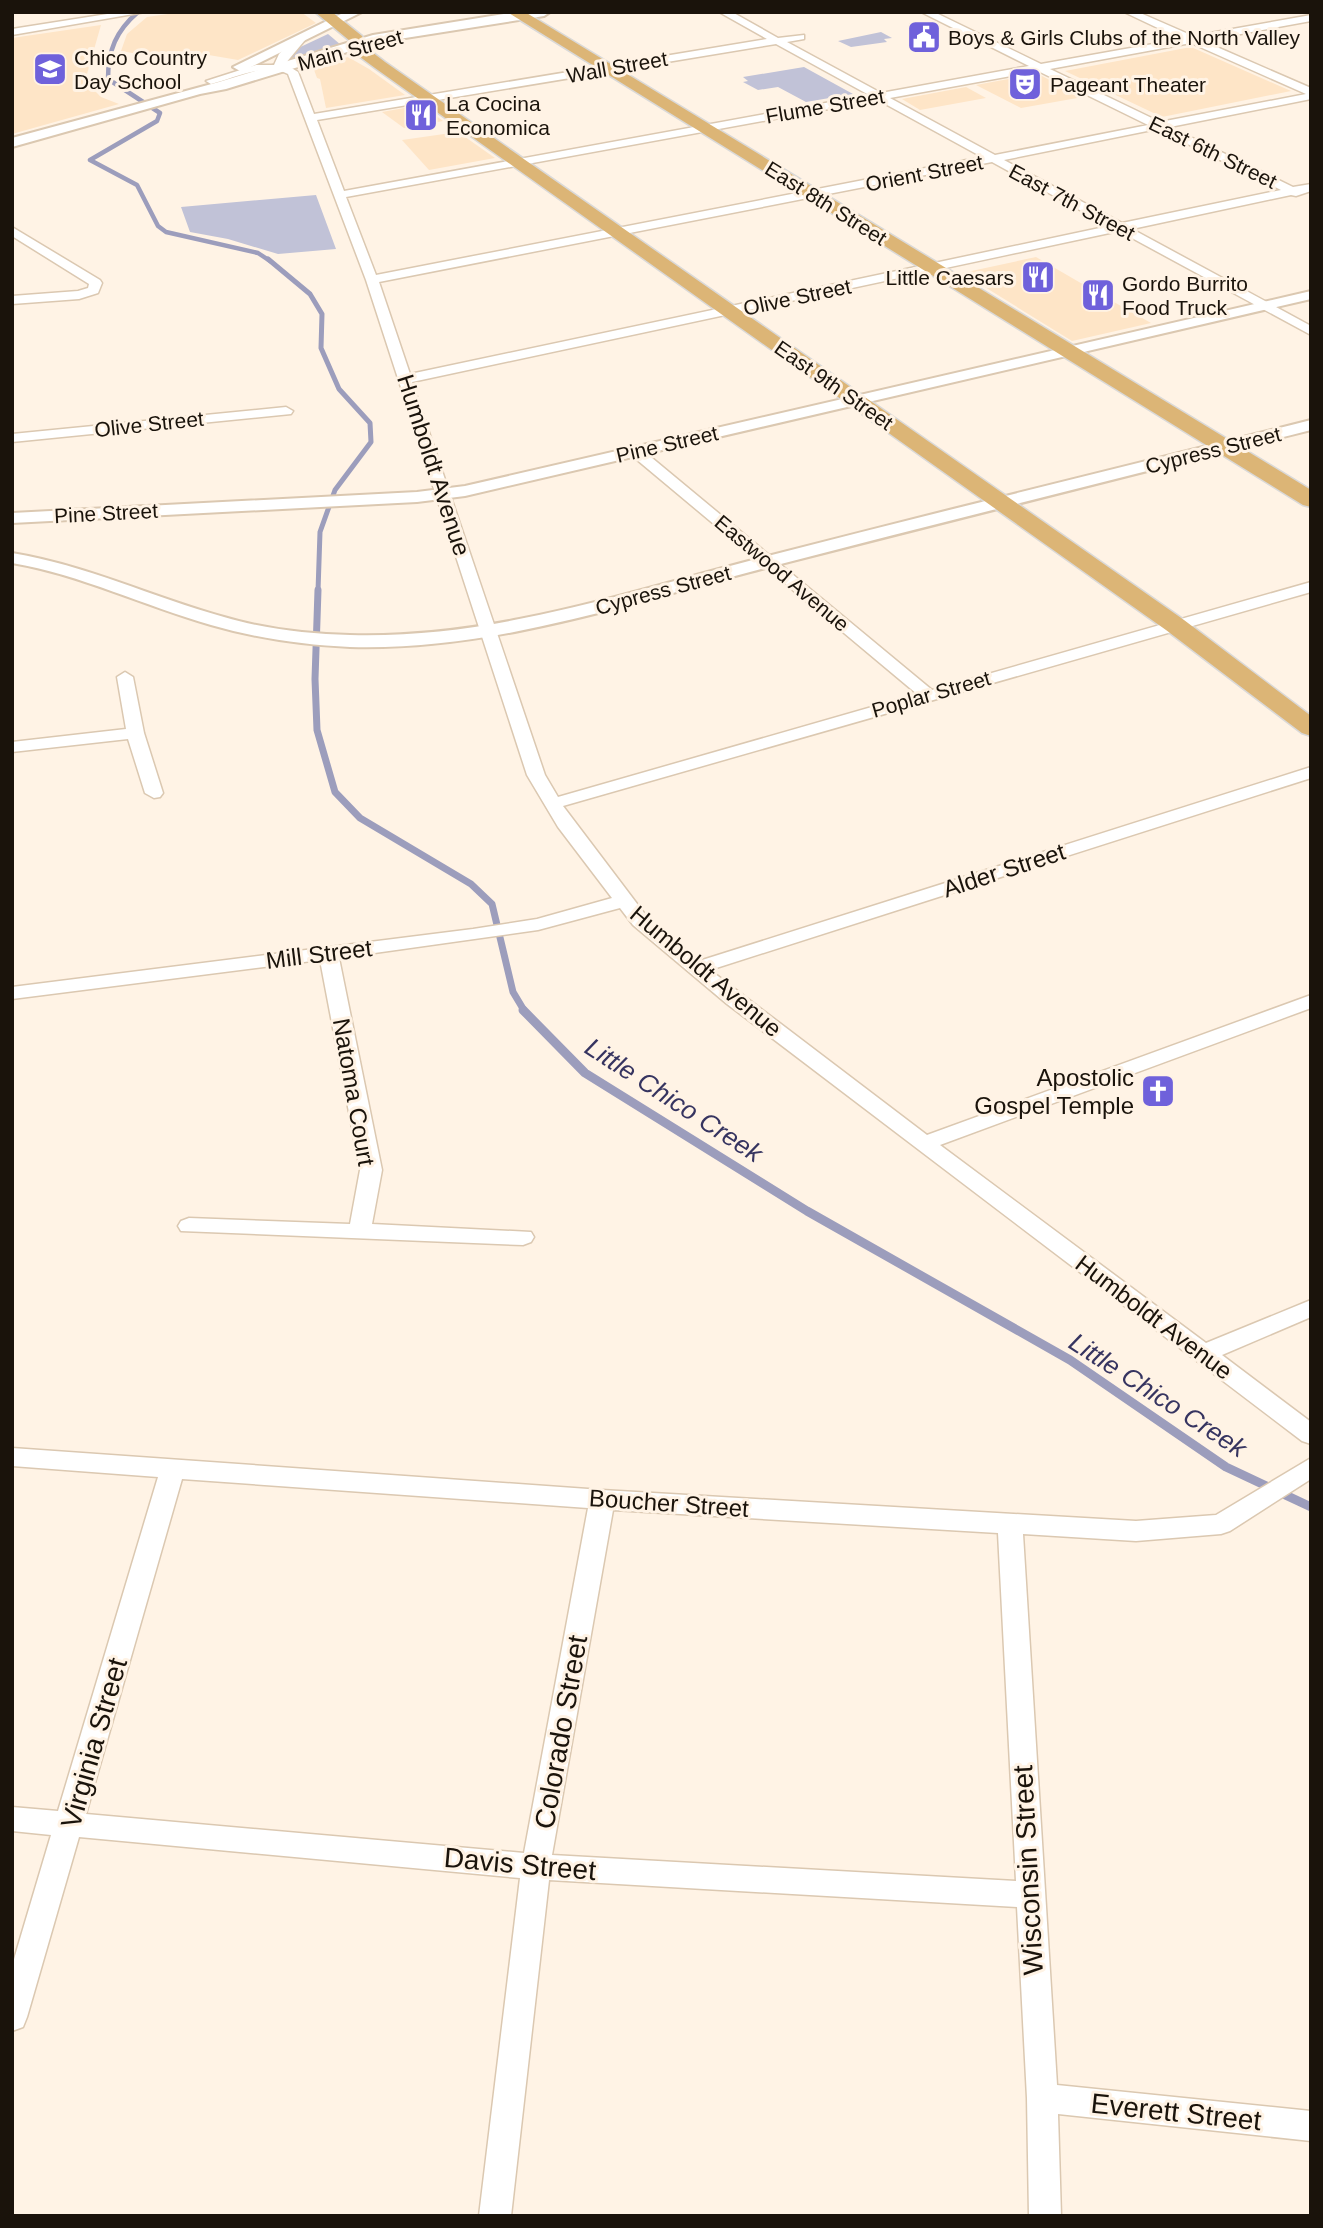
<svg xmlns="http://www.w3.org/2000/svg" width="1323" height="2228" font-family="Arial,sans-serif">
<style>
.built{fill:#fee5c7}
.green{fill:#c1c2d7}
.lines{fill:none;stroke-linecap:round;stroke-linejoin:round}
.stream-far3{stroke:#9c9dbc;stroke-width:4.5}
.stream-far2{stroke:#9c9dbc;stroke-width:5}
.stream-far1{stroke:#9c9dbc;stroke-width:7}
.stream{stroke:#9c9dbc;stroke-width:9}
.minor-casing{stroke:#dbc8b1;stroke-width:3}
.tertiary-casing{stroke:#dbc8b1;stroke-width:4}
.secondary-casing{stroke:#dbc8b1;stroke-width:4}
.primary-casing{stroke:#dad9d8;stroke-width:3}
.minor{fill:#fff;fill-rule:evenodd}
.tertiary{fill:#fff;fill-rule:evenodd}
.secondary{fill:#fff;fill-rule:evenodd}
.primary{fill:#dcb576;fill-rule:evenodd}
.labels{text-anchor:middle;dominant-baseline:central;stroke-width:6;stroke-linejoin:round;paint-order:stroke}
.far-poi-label{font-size:21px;fill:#1a130b;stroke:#fff3e5;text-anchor:start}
.far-street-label{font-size:21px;fill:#1a130b;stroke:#fff3e5}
.street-label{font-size:24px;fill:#1a130b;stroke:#fff3e5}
.poi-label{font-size:24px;fill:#1a130b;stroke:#fff3e5;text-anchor:end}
.water-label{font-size:26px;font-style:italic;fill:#363460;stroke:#fff3e5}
.near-street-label{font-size:28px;fill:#1a130b;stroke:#fff3e5}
</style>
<rect width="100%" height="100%" fill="#fff3e5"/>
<g class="built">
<polygon points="182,12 301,12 316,23 238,60 191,52 172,60 121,51 127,34 147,17"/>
<polygon points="101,25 85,81 101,97 119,104 12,134 12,38"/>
<polygon points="1191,47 1291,91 1162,117 1065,71"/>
<polygon points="348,57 369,69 405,95 326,108 320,79 317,78 313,67"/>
<polygon points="1030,75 1042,76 1083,97 1021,108 976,85"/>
<polygon points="966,87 986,98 920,110 902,99"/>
<polygon points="421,105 443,121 404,128 382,112"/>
<polygon points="458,132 495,158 429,170 402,140"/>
<polygon points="1036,257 1091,289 1151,323 1072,341 962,273"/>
</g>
<g class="green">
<polygon points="881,32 892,38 884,39 887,42 851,47 838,41"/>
<polygon points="328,34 341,45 285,60 294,50"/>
<polygon points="804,67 853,94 806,102 778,87 758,90 743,82 748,81 743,77"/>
<polygon points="316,195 336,249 278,254 228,239 190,232 181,207"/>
</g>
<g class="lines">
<path class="stream-far3" d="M138 12C116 31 108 50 108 79L160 113 157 121 90 160 137 185 158 226 166 232 258 253 270 261"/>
<polyline class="stream-far2" points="268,259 310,294 322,314 321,348 339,389 370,423 371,442 335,490 320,532 318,591"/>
<polyline class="stream-far1" points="318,590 315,679 317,730 335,792 360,818 471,884 492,904 513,992 525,1012"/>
<polyline class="stream" points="523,1010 585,1073 807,1211 1070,1360 1226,1467 1311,1507"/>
<g class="minor-casing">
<g id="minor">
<polygon points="120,12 145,12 12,35 12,29"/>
<path d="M719 12H732L778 38 804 35V39L787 42 881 93 1029 66 921 12H934L1041 64 1181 39 1124 12H1138L1193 36 1311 15V21L1203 41 1311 88V99L1170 127 1293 187 1311 184V191L1296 196 1291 195 1132 229 1311 326V335L1119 231 412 382 545 775 558 797 917 694 630 454V448H640L932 690 1311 582V592L563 806 647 917 699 961 1311 767V778L710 970 927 1135 1311 995V1008L940 1145 1206 1343 1311 1300V1317L1222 1355 1311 1422V1444L1302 1441 727 1004 633 925 620 908 538 930 339 958 382 1170 372 1224 531 1232 534 1237 531 1242 523 1245 181 1231 178 1226 181 1221 189 1218 350 1224 360 1170 320 960 12 999V987L473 929 537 919 612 898 558 827 527 775 366 280 288 74C266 62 234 78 211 84L206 81 256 65H274L279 54 297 36H305V40L285 64 298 72 314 114 767 39ZM1191 43 1306 94 1160 122 1050 69ZM776 44 869 95 344 191 317 120ZM1038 71 1148 125 995 155 890 98ZM878 100 982 157 376 275 346 197ZM1157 129 1281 190 1122 223 1004 160ZM992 162 1109 226 410 374 379 282Z"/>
<polygon points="12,227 100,280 102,283 98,293 79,299 12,304 12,296 78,291 88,288 89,284 12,236"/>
<polygon points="286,407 293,411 291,414 12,442 12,434"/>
<polygon points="125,672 133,677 144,733 163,793 160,797 154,798 145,793 128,739 12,752 12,742 126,729 117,677"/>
<path d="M12 1448 602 1490 1136 1521 1216 1515 1311 1458V1479L1230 1531 1221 1534 1136 1541 1023 1534 1057 2085 1311 2111V2141L1058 2114 1061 2216H1029L1027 2098 1017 1907 549 1880 511 2216H479L520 1878 79 1837 27 2017 23 2027 12 2031V1966L51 1835 12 1831V1807L58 1811 158 1477 12 1466ZM182 1479 588 1508 524 1853 86 1814ZM613 1510 998 1533 1016 1881 552 1855Z"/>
</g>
</g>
<g class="tertiary-casing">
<g id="tertiary">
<polygon points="1311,291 1311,299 465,496 417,502 12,523 12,513 417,492 465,486"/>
<path d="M1311 420V430C1133 475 954 519 777 565 636 601 497 651 350 647 303 645 256 638 211 625 144 606 82 575 12 563V553C86 565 152 597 224 617 264 629 308 634 350 635 493 639 627 592 764 557 946 510 1128 466 1311 420Z"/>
</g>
</g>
<g class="secondary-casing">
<g id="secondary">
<polygon points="345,12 362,12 245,70 240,71 233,67"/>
<polygon points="517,12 550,12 544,16 380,42 226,89 200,94 12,147 12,138 219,82 373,35"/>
</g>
</g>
<g class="primary-casing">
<g id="primary">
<polygon points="315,12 332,12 362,36 368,49 385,62 1184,620 1311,716 1311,736 1302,733 1166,630 375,68 356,54 350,41"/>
<polygon points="507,12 525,12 1311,490 1311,507 1303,505"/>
</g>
</g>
<use href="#minor" class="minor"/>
<use href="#tertiary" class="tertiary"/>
<use href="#secondary" class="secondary"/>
<use href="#primary" class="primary"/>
</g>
<defs>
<g id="civic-square" transform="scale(1.75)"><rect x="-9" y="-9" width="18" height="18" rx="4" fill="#6f61db" stroke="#fff3e5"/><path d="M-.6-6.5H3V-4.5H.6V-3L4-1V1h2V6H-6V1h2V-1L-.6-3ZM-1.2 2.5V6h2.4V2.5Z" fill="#fff"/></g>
<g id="school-square" transform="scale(1.75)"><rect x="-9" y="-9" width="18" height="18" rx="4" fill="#6f61db" stroke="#fff3e5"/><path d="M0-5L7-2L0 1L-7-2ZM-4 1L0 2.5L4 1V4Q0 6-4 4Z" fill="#fff"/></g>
<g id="theatre-square" transform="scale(1.75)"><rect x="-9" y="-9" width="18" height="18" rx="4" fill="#6f61db" stroke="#fff3e5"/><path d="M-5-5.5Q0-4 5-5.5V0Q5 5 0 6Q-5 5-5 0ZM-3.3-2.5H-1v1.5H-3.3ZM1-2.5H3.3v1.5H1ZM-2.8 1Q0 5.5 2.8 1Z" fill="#fff"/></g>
<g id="restaurant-square" transform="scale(1.75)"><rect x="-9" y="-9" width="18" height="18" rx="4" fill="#6f61db" stroke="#fff3e5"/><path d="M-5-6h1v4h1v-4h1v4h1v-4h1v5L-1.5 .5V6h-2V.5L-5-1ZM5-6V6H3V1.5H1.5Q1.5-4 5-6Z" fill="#fff"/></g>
<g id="church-square" transform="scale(1.75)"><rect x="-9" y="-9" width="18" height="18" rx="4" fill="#6f61db" stroke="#fff3e5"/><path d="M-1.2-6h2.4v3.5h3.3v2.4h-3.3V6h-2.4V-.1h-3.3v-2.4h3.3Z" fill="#fff"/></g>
</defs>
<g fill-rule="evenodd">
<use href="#civic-square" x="924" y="37"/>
<use href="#school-square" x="50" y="69"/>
<use href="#theatre-square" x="1025" y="84"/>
<use href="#restaurant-square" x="421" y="115"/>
<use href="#restaurant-square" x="1038" y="277"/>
<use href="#restaurant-square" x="1098" y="295"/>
<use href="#church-square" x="1158" y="1091"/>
</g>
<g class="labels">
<g class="far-poi-label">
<text x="948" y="37">Boys &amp; Girls Clubs of the North Valley</text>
<text x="74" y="57">Chico Country<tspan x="74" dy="24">Day School</tspan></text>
<text x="1050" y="84">Pageant Theater</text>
<text x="446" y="103">La Cocina<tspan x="446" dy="24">Economica</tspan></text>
<text x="1014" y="277" text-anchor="end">Little Caesars</text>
<text x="1122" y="283">Gordo Burrito<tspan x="1122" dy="24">Food Truck</tspan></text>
</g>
<g class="far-street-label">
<text transform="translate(350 50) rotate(-15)">Main Street</text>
<text transform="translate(617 67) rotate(-10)">Wall Street</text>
<text transform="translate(825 106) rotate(-10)">Flume Street</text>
<text transform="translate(1213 152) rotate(26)">East 6th Street</text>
<text transform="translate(924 173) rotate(-11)">Orient Street</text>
<text transform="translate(1072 202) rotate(28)">East 7th Street</text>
<text transform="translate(826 203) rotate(32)">East 8th Street</text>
<text transform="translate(797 297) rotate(-12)">Olive Street</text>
<text transform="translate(834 385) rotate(35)">East 9th Street</text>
<text transform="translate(149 424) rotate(-6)">Olive Street</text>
<text transform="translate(667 444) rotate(-13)">Pine Street</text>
<text transform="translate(1213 450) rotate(-14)">Cypress Street</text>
<text transform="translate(106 513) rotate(-3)">Pine Street</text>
<text transform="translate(782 573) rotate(40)">Eastwood Avenue</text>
<text transform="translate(663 590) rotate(-15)">Cypress Street</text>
<text transform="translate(931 694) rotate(-16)">Poplar Street</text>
</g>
<g class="street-label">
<text transform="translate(434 465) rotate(72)">Humboldt Avenue</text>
<text transform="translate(1004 870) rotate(-18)">Alder Street</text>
<text transform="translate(319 954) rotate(-7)">Mill Street</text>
<text transform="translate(706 971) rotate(40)">Humboldt Avenue</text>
<text transform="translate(354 1092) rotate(80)">Natoma Court</text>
<text transform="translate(1154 1317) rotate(37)">Humboldt Avenue</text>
<text transform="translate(669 1503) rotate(4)">Boucher Street</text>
</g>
<g class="poi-label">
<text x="1134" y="1077">Apostolic<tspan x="1134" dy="28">Gospel Temple</tspan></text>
</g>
<g class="water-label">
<text transform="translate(674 1100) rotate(33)">Little Chico Creek</text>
<text transform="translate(1158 1395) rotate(33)">Little Chico Creek</text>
</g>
<g class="near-street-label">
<text transform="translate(561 1732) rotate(-80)">Colorado Street</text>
<text transform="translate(94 1743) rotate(-74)">Virginia Street</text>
<text transform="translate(520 1864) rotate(5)">Davis Street</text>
<text transform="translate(1028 1870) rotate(-93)">Wisconsin Street</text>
<text transform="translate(1176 2112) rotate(6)">Everett Street</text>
</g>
</g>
<rect width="1323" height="2228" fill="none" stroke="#1a130b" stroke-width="28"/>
</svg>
